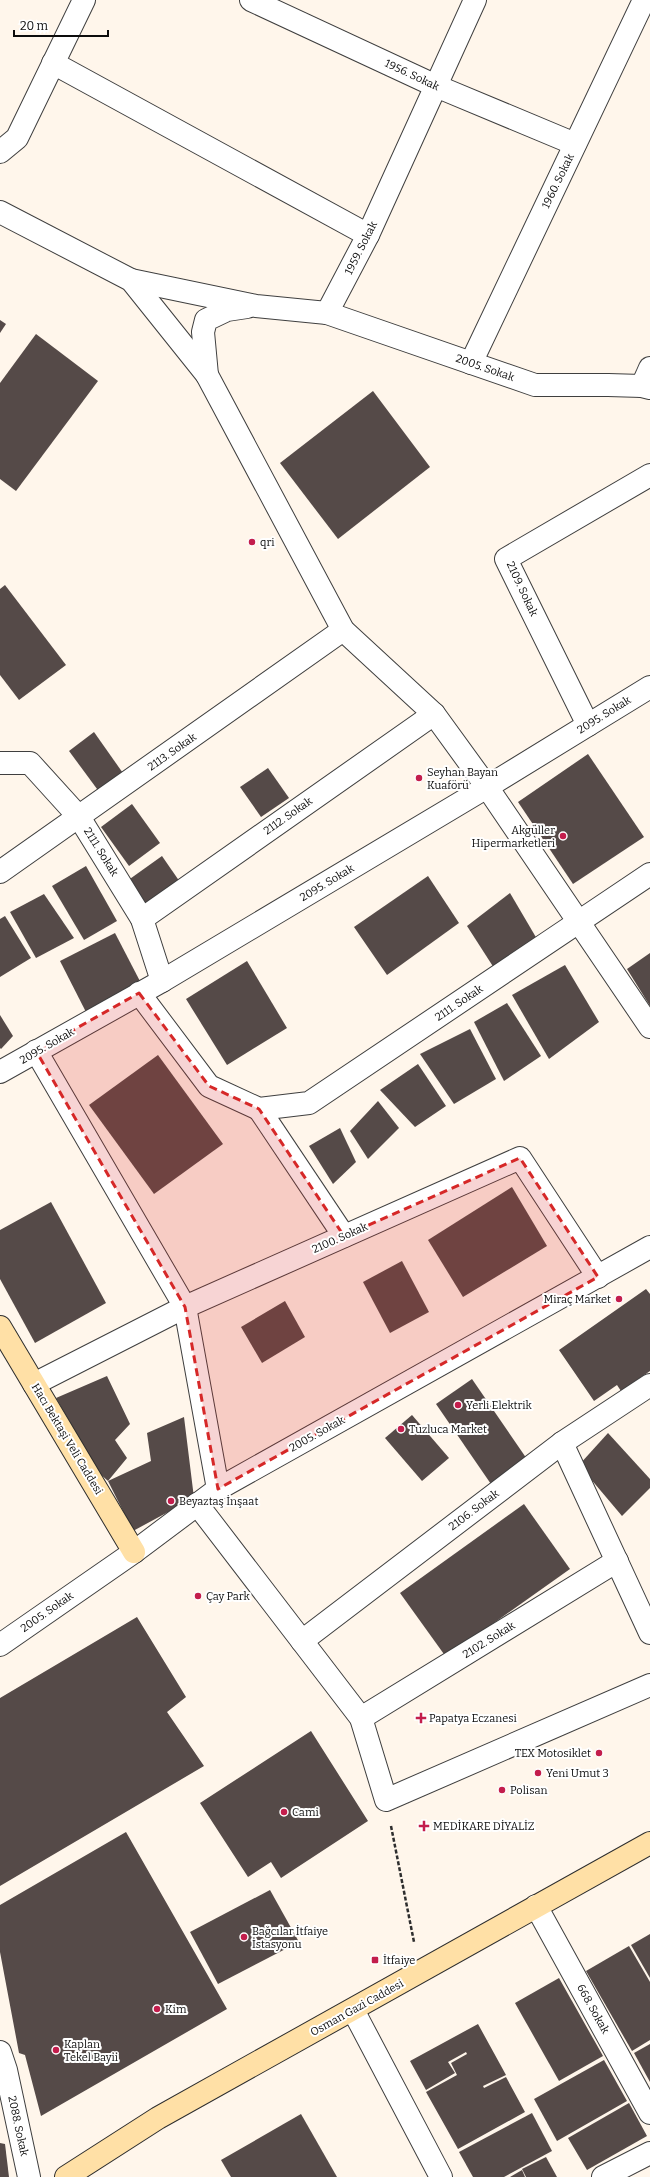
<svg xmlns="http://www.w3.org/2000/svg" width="650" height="2177" font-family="Bitter,serif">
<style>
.building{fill:#554a48}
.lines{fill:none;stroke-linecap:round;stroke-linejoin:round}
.street-casing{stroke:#3f3f3f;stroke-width:24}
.secondary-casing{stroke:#2e2e2e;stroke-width:24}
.path{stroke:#2e2e2e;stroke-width:2.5;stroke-dasharray:4 2;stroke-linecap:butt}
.street{stroke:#fff;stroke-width:22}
.secondary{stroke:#ffe0a6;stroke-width:22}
.marked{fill:#d62828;fill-opacity:0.2;stroke:#d62828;stroke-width:3;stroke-dasharray:8 5;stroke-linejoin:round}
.poi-dot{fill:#c31d4c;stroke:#fff;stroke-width:1.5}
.labels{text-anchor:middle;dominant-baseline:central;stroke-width:4;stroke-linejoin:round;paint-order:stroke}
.street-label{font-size:11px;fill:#0c0c0c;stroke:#fff}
.poi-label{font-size:11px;fill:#0c0c0c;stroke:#fff;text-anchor:start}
</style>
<rect width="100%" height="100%" fill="#fff6eb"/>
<g class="building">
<polygon points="0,320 6,324 0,333"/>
<polygon points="36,334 98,381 16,491 0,479 0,383"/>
<polygon points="373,391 430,467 338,539 280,463"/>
<polygon points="5,585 66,665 19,700 0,675 0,589"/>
<polygon points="94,732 125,776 100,793 69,751"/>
<polygon points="588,754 644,837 573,884 518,802"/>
<polygon points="268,768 289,798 261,817 240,787"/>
<polygon points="132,804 160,843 129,866 101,827"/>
<polygon points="162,856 182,885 146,909 127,881"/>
<polygon points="86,866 117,921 84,940 52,886"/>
<polygon points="428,876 459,923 387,975 354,927"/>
<polygon points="510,893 537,939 494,968 467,926"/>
<polygon points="44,894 74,938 36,958 10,912"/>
<polygon points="5,916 31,958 0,977 0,919"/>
<polygon points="115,933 143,987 88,1016 60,961"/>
<polygon points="650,953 650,1006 627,969"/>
<polygon points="247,961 287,1028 227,1065 186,999"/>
<polygon points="565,965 599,1022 549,1059 512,995"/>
<polygon points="507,1003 541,1056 504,1081 474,1022"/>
<polygon points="0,1015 13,1036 1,1049 0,1048"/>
<polygon points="470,1029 496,1079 454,1104 420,1054"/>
<polygon points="158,1055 223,1144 154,1194 89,1105"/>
<polygon points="418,1064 446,1106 415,1127 380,1090"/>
<polygon points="378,1101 399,1128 368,1159 350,1131"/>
<polygon points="340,1128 356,1162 333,1184 309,1146"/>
<polygon points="512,1187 547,1246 463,1297 428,1240"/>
<polygon points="51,1202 106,1303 35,1343 0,1279 0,1230"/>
<polygon points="402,1261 429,1312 390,1333 363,1282"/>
<polygon points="646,1289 650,1294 650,1371 621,1391 617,1385 594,1401 559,1350"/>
<polygon points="285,1301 305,1337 262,1363 241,1327"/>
<polygon points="107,1376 130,1424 115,1440 127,1458 108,1481 99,1473 56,1398"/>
<polygon points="472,1379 529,1462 493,1487 436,1404"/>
<polygon points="412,1415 449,1458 422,1481 385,1438"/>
<polygon points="184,1417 194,1498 133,1531 108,1481 151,1461 147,1433"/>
<polygon points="608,1433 650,1479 650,1488 622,1516 579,1465"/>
<polygon points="524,1504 570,1569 446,1657 400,1593"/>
<polygon points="137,1617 186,1697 167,1712 204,1766 0,1886 0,1698"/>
<polygon points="311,1731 368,1821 281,1878 271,1862 248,1877 200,1803"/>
<polygon points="126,1832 227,2009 41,2116 25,2055 19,2053 0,1952 0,1905"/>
<polygon points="270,1890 299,1942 218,1984 190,1932"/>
<polygon points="650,1934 650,1978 631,1945"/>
<polygon points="629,1946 650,1982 650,2040 632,2051 586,1971"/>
<polygon points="559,1978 603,2056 559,2081 515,2003"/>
<polygon points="478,2024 506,2075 483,2086 484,2088 506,2077 525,2112 458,2149 426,2092 457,2075 451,2063 467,2054 466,2052 448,2062 455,2073 426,2090 410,2061"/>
<polygon points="650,2044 650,2082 634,2053"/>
<polygon points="604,2060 627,2101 557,2141 534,2099"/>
<polygon points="629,2103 647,2136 587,2170 568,2138"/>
<polygon points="532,2113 552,2151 504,2177 473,2177 459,2152"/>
<polygon points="301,2114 337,2177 231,2177 221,2160"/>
<polygon points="0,2143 5,2144 9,2177 0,2177"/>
<polygon points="546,2157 557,2177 526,2177 522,2169"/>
<polygon points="522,2170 525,2177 510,2177"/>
</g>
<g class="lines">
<g class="street-casing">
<g id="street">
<polyline points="251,0 436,86 575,144"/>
<polyline points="53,63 368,235"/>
<polyline points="0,152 17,138 84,0"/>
<polyline points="0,212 131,280 207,375 343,630 434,714 487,787 650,1027"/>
<polyline points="131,280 256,306 327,313 368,235 475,0"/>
<polyline points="327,313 535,385 608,385 642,386 650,388"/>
<polyline points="471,363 644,0"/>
<polyline points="207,375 203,332 206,320 227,310 247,307"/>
<polyline points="642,386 650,368"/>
<polyline points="588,725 506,559 650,475"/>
<polyline points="0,763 30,763 79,817 142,919 162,981"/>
<polyline points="0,872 343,630"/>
<polyline points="142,919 434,714"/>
<polyline points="139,993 209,1086 259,1109 309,1103 650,874"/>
<polyline points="36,1051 185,1307 218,1489"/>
<polyline points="0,1072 162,981 487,787 650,687"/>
<polyline points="259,1109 344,1236"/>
<polyline points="34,1384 185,1307 520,1158 598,1277"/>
<polyline points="562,1443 650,1633"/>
<polyline points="197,1504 361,1718 386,1800 650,1685"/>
<polyline points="302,1641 562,1443 650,1385"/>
<polyline points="0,1645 134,1552 218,1489 650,1247"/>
<polyline points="361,1718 617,1561"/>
<polyline points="536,1906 650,2113"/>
<polyline points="353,2010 441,2177"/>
<polyline points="0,2052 6,2070 29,2177"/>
<polyline points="603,2177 650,2153"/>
</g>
</g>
<g class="secondary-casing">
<g id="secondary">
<polyline points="0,1327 134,1552"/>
<polyline points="66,2177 158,2118 650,1843"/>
</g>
</g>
<polyline class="path" points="391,1826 414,1942"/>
<use href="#street" class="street"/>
<use href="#secondary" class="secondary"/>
</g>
<path class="marked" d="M139 993 209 1086 259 1109 344 1236 520 1158 598 1277 218 1489 185 1307 36 1051Z"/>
<g class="poi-dot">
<circle cx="252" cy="542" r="4"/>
<circle cx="419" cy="778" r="4"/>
<circle cx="563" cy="836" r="4"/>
<circle cx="619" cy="1299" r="4"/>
<circle cx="458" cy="1405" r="4"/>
<circle cx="401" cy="1429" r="4"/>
<circle cx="171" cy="1501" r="4"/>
<circle cx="198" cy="1596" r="4"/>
<path d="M419 1712h4v4h4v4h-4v4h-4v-4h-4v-4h4z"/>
<circle cx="599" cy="1753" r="4"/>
<circle cx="538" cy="1773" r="4"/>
<circle cx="502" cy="1790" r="4"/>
<circle cx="284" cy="1812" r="4"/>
<path d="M422 1820h4v4h4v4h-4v4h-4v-4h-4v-4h4z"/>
<circle cx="244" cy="1937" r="4"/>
<rect x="371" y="1956" width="8" height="8" rx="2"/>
<circle cx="157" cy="2009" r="4"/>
<circle cx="56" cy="2050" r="4"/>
</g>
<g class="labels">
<g class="street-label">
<text transform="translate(412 75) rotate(25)">1956. Sokak</text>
<text transform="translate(558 181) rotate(-64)">1960. Sokak</text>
<text transform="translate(361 248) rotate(-63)">1959. Sokak</text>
<text transform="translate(485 368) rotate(19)">2005. Sokak</text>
<text transform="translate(522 589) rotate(65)">2109. Sokak</text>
<text transform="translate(604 715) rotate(-32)">2095. Sokak</text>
<text transform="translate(172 752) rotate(-35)">2113. Sokak</text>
<text transform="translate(288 816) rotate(-35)">2112. Sokak</text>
<text transform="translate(101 852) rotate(58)">2111. Sokak</text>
<text transform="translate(327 883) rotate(-31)">2095. Sokak</text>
<text transform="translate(459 1003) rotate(-34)">2111. Sokak</text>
<text transform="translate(47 1046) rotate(-30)">2095. Sokak</text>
<text transform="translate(340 1238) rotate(-24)">2100. Sokak</text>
<text transform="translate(317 1434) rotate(-29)">2005. Sokak</text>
<text transform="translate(67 1439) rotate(59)">Hacı Bektaşi Veli Caddesi</text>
<text transform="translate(474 1510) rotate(-37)">2106. Sokak</text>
<text transform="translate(47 1612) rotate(-35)">2005. Sokak</text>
<text transform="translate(489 1640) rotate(-32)">2102. Sokak</text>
<text transform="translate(357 2008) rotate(-29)">Osman Gazi Caddesi</text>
<text transform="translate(593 2009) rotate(61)">668. Sokak</text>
<text transform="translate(18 2126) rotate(78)">2088. Sokak</text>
</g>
<g class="poi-label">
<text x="260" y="542">qri</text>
<text x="427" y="772">Seyhan Bayan<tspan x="427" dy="13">Kuaförü</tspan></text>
<text x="555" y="830" text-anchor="end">Akgüller<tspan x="555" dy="13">Hipermarketleri</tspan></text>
<text x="611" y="1299" text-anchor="end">Miraç Market</text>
<text x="466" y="1405">Yerli Elektrik</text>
<text x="409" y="1429">Tuzluca Market</text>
<text x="179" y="1501">Beyaztaş İnşaat</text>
<text x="206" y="1596">Çay Park</text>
<text x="429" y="1718">Papatya Eczanesi</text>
<text x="591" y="1753" text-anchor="end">TEX Motosiklet</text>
<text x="546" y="1773">Yeni Umut 3</text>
<text x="510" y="1790">Polisan</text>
<text x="292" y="1812">Cami</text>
<text x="433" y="1826">MEDİKARE DİYALİZ</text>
<text x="252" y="1931">Bağcılar İtfaiye<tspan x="252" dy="13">İstasyonu</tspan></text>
<text x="383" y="1960">İtfaiye</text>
<text x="165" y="2009">Kim</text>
<text x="64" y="2044">Kaplan<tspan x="64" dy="13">Tekel Bayii</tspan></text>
</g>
</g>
<path d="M14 30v6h94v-6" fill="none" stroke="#0c0c0c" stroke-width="2"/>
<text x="20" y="30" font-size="12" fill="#0c0c0c" stroke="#ffffff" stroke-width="3" paint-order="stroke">20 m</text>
</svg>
